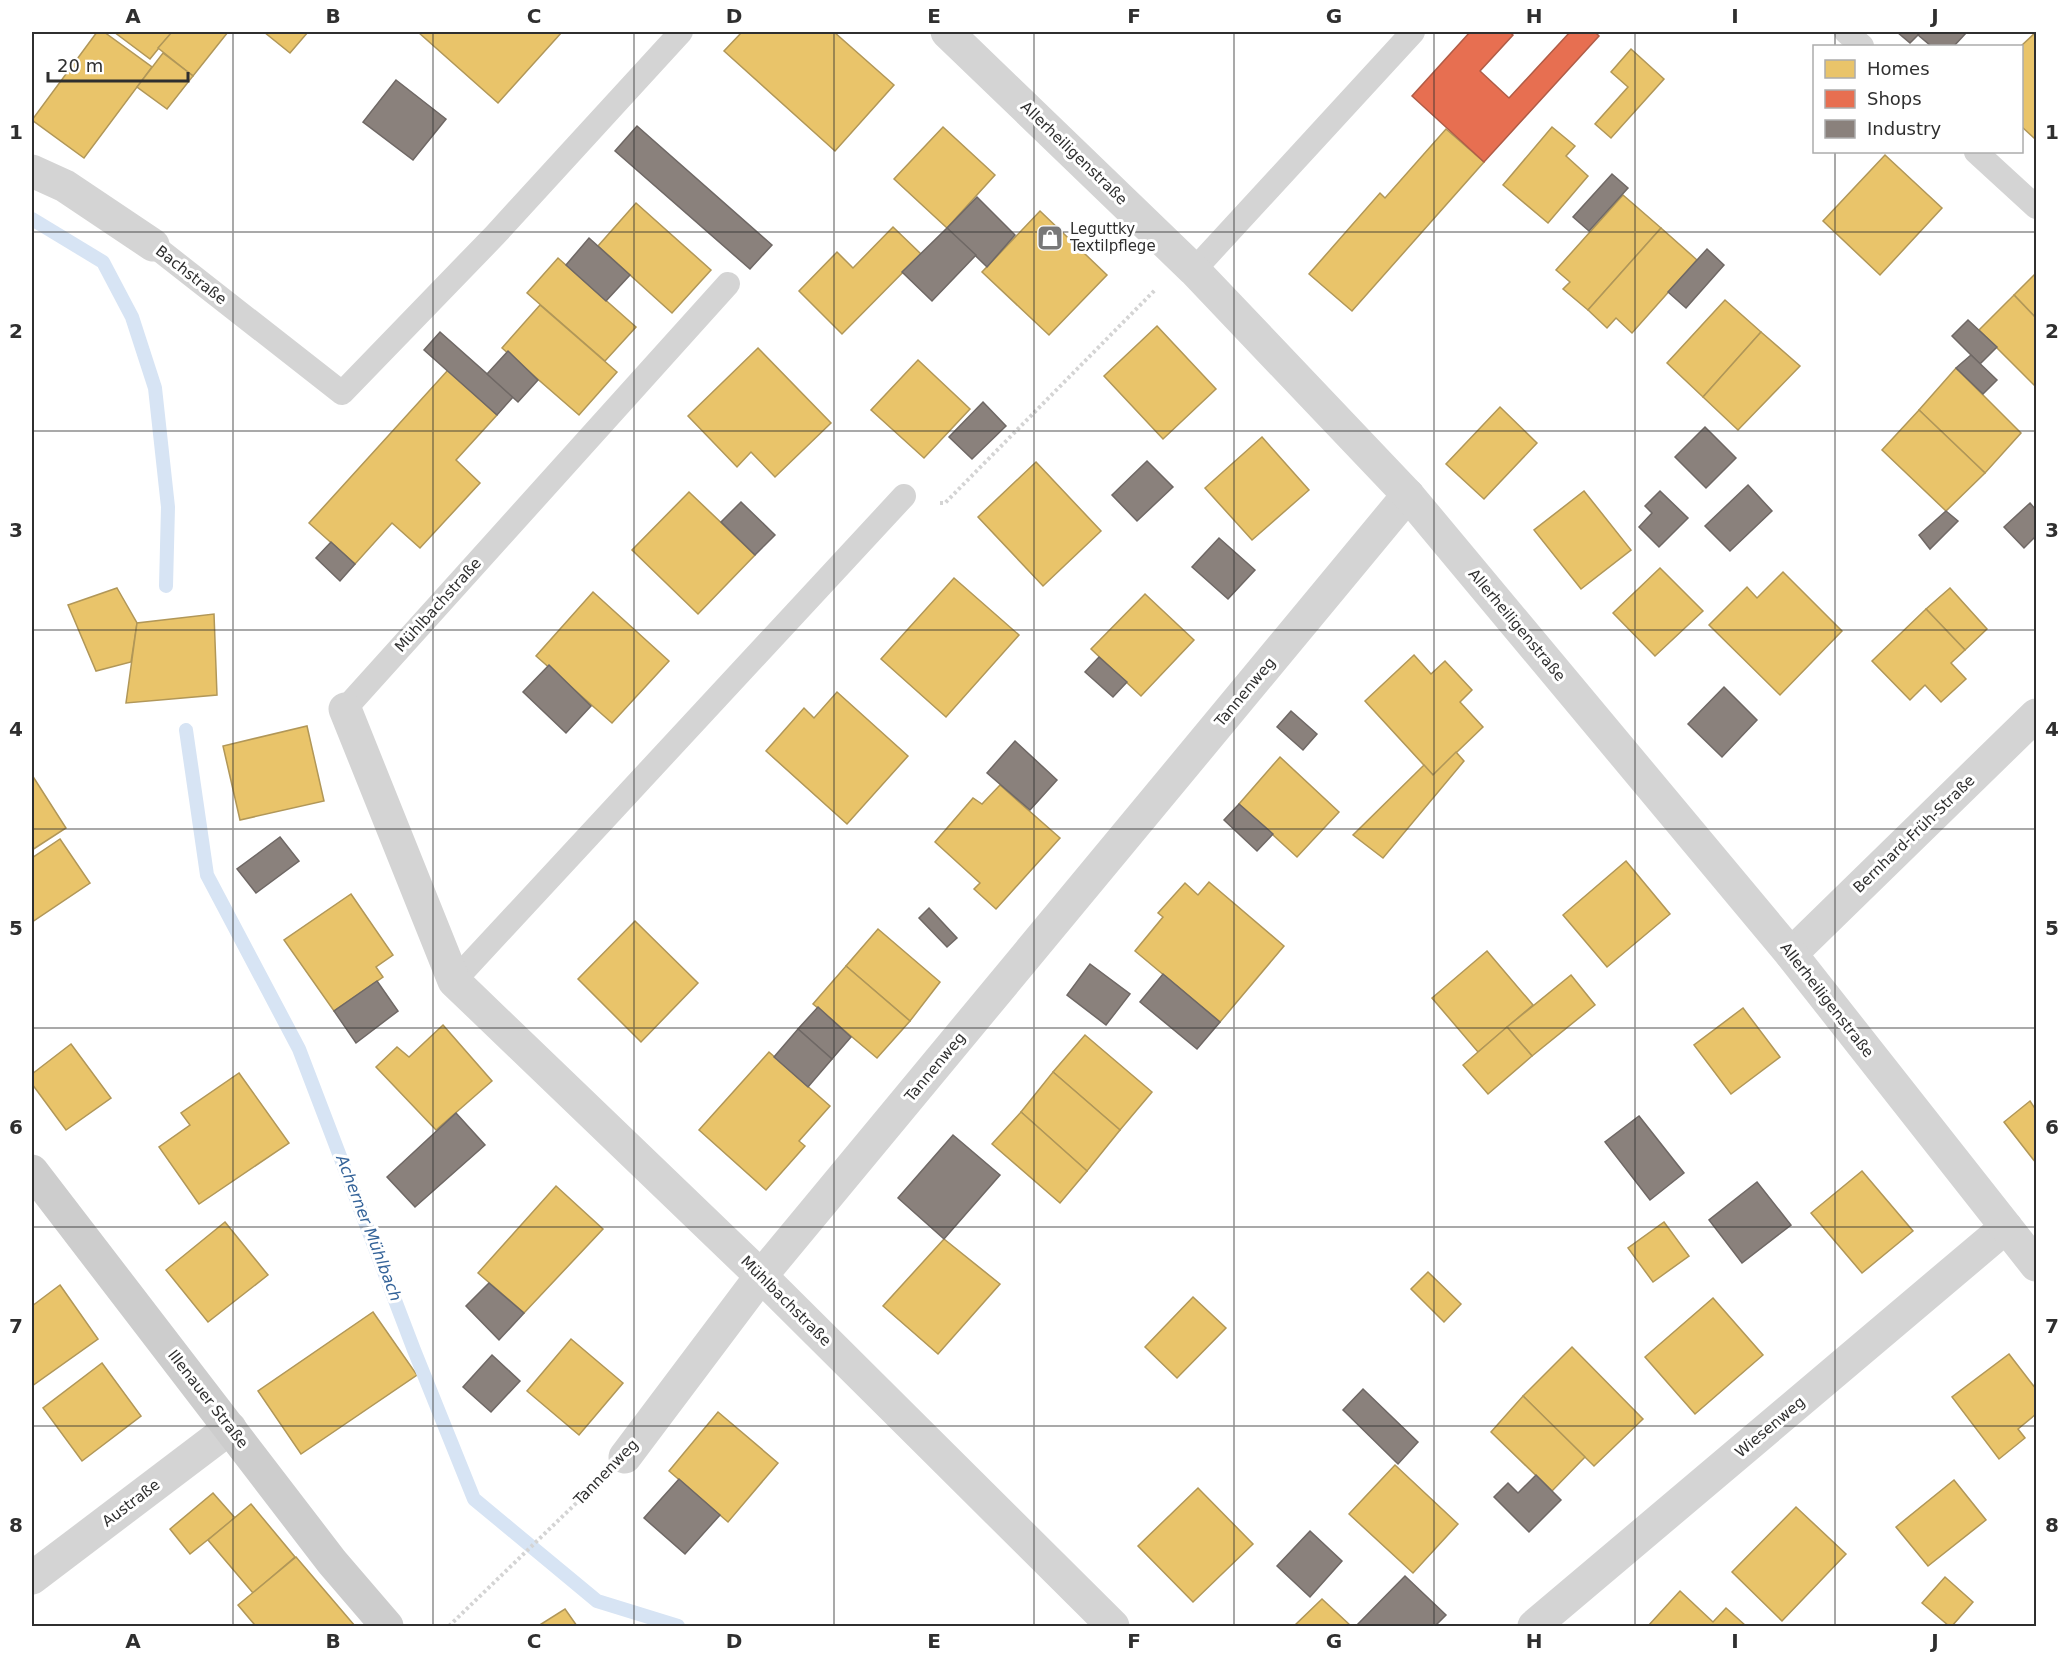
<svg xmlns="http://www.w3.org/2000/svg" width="2068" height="1658" font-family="'DejaVu Sans',sans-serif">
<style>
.homes{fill:#e9c46a;stroke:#b19758;stroke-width:1.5}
.shops{fill:#e76f51;stroke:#b05c47;stroke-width:1.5}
.industry{fill:#8a817c;stroke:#6f6865;stroke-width:1.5}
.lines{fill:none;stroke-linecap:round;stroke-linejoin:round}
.stream{stroke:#d7e4f4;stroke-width:14}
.path{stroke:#d4d4d4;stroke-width:4;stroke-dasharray:3 3;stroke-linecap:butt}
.service{stroke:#d4d4d4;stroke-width:24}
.minor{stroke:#d4d4d4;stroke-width:33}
.tertiary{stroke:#d4d4d4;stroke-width:33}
.secondary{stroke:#cdcdcd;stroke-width:33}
.grid{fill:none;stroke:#2f2f2f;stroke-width:1.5;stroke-opacity:0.55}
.labels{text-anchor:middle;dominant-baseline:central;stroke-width:6;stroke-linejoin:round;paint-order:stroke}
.street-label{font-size:15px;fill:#2f2f2f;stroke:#fff}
.poi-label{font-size:15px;fill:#2f2f2f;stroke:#fff;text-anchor:start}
.water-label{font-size:16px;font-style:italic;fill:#346399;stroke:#fff}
.neatline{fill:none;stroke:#2f2f2f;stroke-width:2}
.grid-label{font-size:20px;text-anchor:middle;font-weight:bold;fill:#2f2f2f}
</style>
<rect width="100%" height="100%" fill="#fff"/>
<g class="homes">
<polygon points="97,32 104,32 152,67 84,158 32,120"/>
<polygon points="114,32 172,32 150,59"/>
<polygon points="172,32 228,32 193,76 158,48"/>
<polygon points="264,32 308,32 290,53"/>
<polygon points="418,32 562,32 498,103"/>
<polygon points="742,32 834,32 894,85 835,151 724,51"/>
<polygon points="2036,32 2036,136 2034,138 2022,127 2021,46"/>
<polygon points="1631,49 1664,79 1611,138 1595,124 1628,87 1611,72"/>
<polygon points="163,53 193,76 167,109 137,87"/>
<polygon points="943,127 995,175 947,228 894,179"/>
<polygon points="1552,127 1575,146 1566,156 1588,176 1548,223 1503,185"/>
<polygon points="1446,129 1484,162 1352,311 1309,274 1380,193 1385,198"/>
<polygon points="1885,155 1942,208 1880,275 1823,221"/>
<polygon points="1623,195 1661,228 1588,310 1563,289 1570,282 1556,270"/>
<polygon points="636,203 711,270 672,313 598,246"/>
<polygon points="1040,211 1107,275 1049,335 982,272"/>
<polygon points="893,227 921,254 842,334 799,291 837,252 853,268"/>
<polygon points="1661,228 1697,260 1632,333 1616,318 1607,328 1588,310"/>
<polygon points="558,258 636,327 605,361 527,293"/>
<polygon points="2036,273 2036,318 2014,295"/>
<polygon points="2014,295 2036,318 2036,387 1979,330"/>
<polygon points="1725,300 1761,332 1703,397 1667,363"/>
<polygon points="540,305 617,372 579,415 502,348"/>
<polygon points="1157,326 1216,389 1163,439 1104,376"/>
<polygon points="1761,332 1800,366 1738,430 1703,397"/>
<polygon points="758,348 831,423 775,477 751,452 737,467 688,416"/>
<polygon points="918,360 970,409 924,458 871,410"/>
<polygon points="1956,368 2021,433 1985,473 1919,410"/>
<polygon points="448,370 497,415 456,460 480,483 420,548 392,523 355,564 309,523"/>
<polygon points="1500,407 1537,443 1484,499 1446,464"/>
<polygon points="1919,410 1985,473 1946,511 1882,450"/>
<polygon points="1262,437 1309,490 1252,540 1205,488"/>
<polygon points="1036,462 1101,531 1043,586 978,517"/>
<polygon points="1584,491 1631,550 1581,589 1534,530"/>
<polygon points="689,492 755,555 698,614 632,550"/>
<polygon points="1660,568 1703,611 1655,656 1613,613"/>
<polygon points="1783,572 1842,631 1780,695 1709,625 1747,587 1757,598"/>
<polygon points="954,578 1019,635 946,717 881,659"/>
<polygon points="117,588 137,623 131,662 96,671 68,605"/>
<polygon points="1950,588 1987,629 1965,650 1926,609"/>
<polygon points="593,592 669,661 612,723 536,656"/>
<polygon points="1145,594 1194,640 1141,696 1091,649"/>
<polygon points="1926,609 1965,650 1951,663 1966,679 1941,702 1925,685 1910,700 1872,661"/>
<polygon points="214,614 217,695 126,703 137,623"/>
<polygon points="1414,655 1431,674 1445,661 1472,690 1460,702 1483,727 1433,775 1365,701"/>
<polygon points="837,692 908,756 847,824 766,751 804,708 814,718"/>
<polygon points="307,726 324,801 240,820 223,746"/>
<polygon points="1456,752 1464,761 1383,858 1353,835 1424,765 1433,775"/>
<polygon points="1280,757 1339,812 1297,857 1239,804"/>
<polygon points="32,775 66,828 32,850"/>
<polygon points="1000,785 1060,838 996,909 974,889 980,883 935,842 973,798 982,804"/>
<polygon points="60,839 90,883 32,922 32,858"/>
<polygon points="1626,861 1670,914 1607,967 1563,915"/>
<polygon points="1209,882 1284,946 1220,1022 1135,951 1163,917 1158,913 1185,883 1198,895"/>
<polygon points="351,894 393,955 376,967 383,977 334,1011 284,940"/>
<polygon points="635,921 698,983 641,1042 578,979"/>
<polygon points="878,929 940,982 910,1021 846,966"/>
<polygon points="1487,951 1533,1005 1478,1052 1432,998"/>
<polygon points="846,966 910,1021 877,1058 813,1004"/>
<polygon points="1571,975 1595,1005 1532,1056 1507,1027"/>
<polygon points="1743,1008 1780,1057 1731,1094 1694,1045"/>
<polygon points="443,1025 492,1081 436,1130 376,1067 397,1047 409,1057"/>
<polygon points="1507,1027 1532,1056 1488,1094 1463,1065"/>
<polygon points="1085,1035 1152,1092 1120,1130 1053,1072"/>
<polygon points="71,1044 111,1098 66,1130 32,1084 32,1074"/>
<polygon points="769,1052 830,1106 799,1141 805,1146 766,1190 699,1130"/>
<polygon points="1053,1072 1120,1130 1087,1171 1021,1112"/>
<polygon points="239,1073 289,1143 199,1204 159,1147 190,1125 181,1113"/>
<polygon points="2030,1101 2036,1110 2036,1163 2004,1122"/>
<polygon points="1021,1112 1087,1171 1060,1203 992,1144"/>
<polygon points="1862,1171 1913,1231 1862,1273 1811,1213"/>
<polygon points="556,1186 603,1229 524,1313 478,1273"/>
<polygon points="225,1222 268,1275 208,1322 166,1270"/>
<polygon points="1664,1222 1689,1256 1653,1282 1628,1248"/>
<polygon points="944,1239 1000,1284 938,1354 883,1306"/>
<polygon points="1428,1272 1461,1304 1444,1322 1411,1289"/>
<polygon points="60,1285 98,1339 32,1386 32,1306"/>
<polygon points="1193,1297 1226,1328 1177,1378 1145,1347"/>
<polygon points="1713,1298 1763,1355 1695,1414 1645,1357"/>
<polygon points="373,1312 417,1375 301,1454 258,1391"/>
<polygon points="571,1339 623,1383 579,1435 527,1391"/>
<polygon points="1572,1347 1643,1419 1594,1466 1523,1396"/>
<polygon points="2009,1354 2036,1389 2036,1414 2018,1429 2025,1438 1999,1459 1952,1397"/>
<polygon points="102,1363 141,1416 82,1461 43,1408"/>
<polygon points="1523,1396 1585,1457 1552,1491 1491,1432"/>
<polygon points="718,1412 778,1463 728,1522 669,1471"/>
<polygon points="1395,1465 1458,1524 1413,1573 1349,1514"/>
<polygon points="1954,1480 1986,1520 1928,1566 1896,1527"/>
<polygon points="1198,1488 1253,1544 1193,1602 1138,1546"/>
<polygon points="213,1493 235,1518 190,1554 170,1529"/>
<polygon points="251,1504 295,1557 253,1593 208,1540"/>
<polygon points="1796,1507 1846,1554 1782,1621 1732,1572"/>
<polygon points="296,1557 355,1626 252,1626 254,1624 238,1605"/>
<polygon points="1945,1577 1973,1602 1952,1626 1949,1626 1922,1603"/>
<polygon points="1680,1591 1713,1622 1726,1608 1746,1626 1648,1626"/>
<polygon points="1322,1599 1351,1626 1294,1626"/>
<polygon points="565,1609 577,1626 538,1626"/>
</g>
<polygon class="shops" points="1470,32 1509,32 1513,35 1480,71 1509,98 1570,32 1595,32 1599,36 1484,162 1412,96"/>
<g class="industry">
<polygon points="1897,32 1921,32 1910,43"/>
<polygon points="1921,32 1967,32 1954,46 1931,46 1918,35"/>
<polygon points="396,80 446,119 413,160 363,122"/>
<polygon points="637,126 772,245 750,269 615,151"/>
<polygon points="1612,174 1628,188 1589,231 1573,217"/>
<polygon points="977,197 1015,235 987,267 947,228"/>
<polygon points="947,228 976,255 932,301 902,272"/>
<polygon points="589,238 630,275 606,301 566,265"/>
<polygon points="1707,249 1724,265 1686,308 1668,292"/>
<polygon points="1968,320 1997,347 1980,364 1952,336"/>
<polygon points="440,332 513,397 497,415 424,350"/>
<polygon points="508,351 538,380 518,402 487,374"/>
<polygon points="1971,355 1997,380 1983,394 1956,368"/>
<polygon points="983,402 1006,426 972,459 949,437"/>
<polygon points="1705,427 1736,458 1706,488 1675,457"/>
<polygon points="1147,461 1173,487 1137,521 1112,495"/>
<polygon points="1748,485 1772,511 1730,551 1705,526"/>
<polygon points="1660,491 1688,518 1659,547 1639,527 1652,513 1645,506"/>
<polygon points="741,502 775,535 755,555 721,522"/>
<polygon points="2030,503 2036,510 2036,536 2024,548 2004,527"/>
<polygon points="1946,511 1958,521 1930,549 1919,535"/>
<polygon points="1219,538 1255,570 1228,599 1192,567"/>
<polygon points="331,542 355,564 340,581 316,558"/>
<polygon points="1099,657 1127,682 1113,697 1085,672"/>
<polygon points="549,665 591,706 566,733 523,692"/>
<polygon points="1724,687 1757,720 1722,757 1688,724"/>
<polygon points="1291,711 1317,734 1303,750 1277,727"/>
<polygon points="1015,741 1057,780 1030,810 987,773"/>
<polygon points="1239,804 1273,834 1257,851 1224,820"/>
<polygon points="280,837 299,861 256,893 237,869"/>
<polygon points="929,908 957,938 947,947 919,918"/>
<polygon points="1090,964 1130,994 1106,1025 1067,995"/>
<polygon points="1163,974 1220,1022 1197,1049 1140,1002"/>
<polygon points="377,981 398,1011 356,1043 334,1011"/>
<polygon points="818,1007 851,1037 832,1059 798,1029"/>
<polygon points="798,1029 832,1059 808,1087 774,1057"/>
<polygon points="456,1113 485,1145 415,1207 387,1177"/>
<polygon points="1639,1116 1684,1173 1650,1200 1605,1142"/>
<polygon points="953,1135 1000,1175 944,1239 898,1198"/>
<polygon points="1757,1182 1791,1225 1742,1263 1709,1220"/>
<polygon points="489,1283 524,1313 499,1340 466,1306"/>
<polygon points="492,1355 520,1381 491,1412 463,1387"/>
<polygon points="1363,1389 1418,1442 1398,1464 1343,1410"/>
<polygon points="1536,1475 1561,1500 1529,1532 1494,1497 1508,1483 1518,1493"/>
<polygon points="679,1479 720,1515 685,1554 644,1518"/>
<polygon points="1310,1531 1342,1561 1310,1597 1277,1566"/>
<polygon points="1405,1576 1446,1615 1435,1626 1356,1626"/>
</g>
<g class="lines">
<g class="stream">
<polyline points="32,219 103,262 132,317 155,388 168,507 166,586"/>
<polyline points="186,730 207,875 299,1049 414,1350 474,1499 597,1601 678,1626"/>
</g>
<g class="path">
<polyline points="940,503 945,503 1155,290"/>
<polyline points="449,1626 596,1484"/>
</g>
<g class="service">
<polyline points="1846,32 1862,46"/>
<polyline points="1976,152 2036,207"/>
<polyline points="153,245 342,393 495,235 681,32"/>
<polyline points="1194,270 1413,32"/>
<polyline points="345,709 728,284"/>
<polyline points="454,981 904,496"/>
</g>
<g class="minor">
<polyline points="32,171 65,186 153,245"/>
<polyline points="345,709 454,981 761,1276 1113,1626"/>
<polyline points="1791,954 2036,715"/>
<polyline points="625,1457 761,1276 1408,495"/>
<polyline points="32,1578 230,1428"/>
<polyline points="1534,1626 2006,1227"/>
</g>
<polyline class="tertiary" points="947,32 1194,270 1408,495 1791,954 2036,1265"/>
<polyline class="secondary" points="32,1171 332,1562 387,1626"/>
</g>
<path class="grid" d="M233 32V1626M433 32V1626M634 32V1626M834 32V1626M1034 32V1626M1234 32V1626M1434 32V1626M1635 32V1626M1835 32V46M1835 152V1626M32 232H2036M32 431H2036M32 630H2036M32 829H2036M32 1028H2036M32 1227H2036M32 1426H2036"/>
<defs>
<g id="shop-square" transform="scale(1.35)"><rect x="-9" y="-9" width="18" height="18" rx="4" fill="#787878" stroke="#fff"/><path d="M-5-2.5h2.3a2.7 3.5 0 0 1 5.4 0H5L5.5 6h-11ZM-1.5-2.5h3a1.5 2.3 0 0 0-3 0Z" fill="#fff"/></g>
</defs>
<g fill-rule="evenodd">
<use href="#shop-square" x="1050" y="238"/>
</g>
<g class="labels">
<g class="street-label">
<text transform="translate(1074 153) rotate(44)">Allerheiligenstraße</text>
<text transform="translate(191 275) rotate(38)">Bachstraße</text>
<text transform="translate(438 605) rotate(-48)">Mühlbachstraße</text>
<text transform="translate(1517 625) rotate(50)">Allerheiligenstraße</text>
<text transform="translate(1245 692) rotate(-50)">Tannenweg</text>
<text transform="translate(1914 834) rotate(-44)">Bernhard-Früh-Straße</text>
<text transform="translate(1827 1000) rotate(52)">Allerheiligenstraße</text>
<text transform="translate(935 1067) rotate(-50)">Tannenweg</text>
<text transform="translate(786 1301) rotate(45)">Mühlbachstraße</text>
<text transform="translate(208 1399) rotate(52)">Illenauer Straße</text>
<text transform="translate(1770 1427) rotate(-40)">Wiesenweg</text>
<text transform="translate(606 1472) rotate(-46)">Tannenweg</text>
<text transform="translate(131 1503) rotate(-37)">Austraße</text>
</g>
<g class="poi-label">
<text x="1070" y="229">Leguttky<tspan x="1070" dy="17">Textilpflege</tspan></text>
</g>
<g class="water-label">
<text transform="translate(369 1228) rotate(69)">Acherner Mühlbach</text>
</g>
</g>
<rect width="2068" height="1658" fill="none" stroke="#ffffff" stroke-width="66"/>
<rect x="1813" y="45" width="210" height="108" fill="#ffffff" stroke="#acacac" stroke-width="1.5"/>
<rect x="1825" y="60" width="30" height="18" fill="#e9c46a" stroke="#acacac" stroke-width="1.5"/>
<text x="1867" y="75" font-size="18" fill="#2f2f2f">Homes</text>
<rect x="1825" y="90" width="30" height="18" fill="#e76f51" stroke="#acacac" stroke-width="1.5"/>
<text x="1867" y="105" font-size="18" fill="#2f2f2f">Shops</text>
<rect x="1825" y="120" width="30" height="18" fill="#8a817c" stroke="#acacac" stroke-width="1.5"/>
<text x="1867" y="135" font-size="18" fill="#2f2f2f">Industry</text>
<path d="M48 72v9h140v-9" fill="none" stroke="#2f2f2f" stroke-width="3"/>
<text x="57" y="72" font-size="18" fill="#2f2f2f" stroke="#ffffff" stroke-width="4.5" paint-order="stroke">20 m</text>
<rect x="33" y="33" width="2002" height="1592" class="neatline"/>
<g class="grid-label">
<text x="133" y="23">A</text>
<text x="333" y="23">B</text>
<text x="534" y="23">C</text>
<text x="734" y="23">D</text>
<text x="934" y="23">E</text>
<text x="1134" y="23">F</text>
<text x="1334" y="23">G</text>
<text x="1534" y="23">H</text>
<text x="1735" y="23">I</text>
<text x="1935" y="23">J</text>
<text x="16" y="139">1</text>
<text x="2052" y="139">1</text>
<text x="16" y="338">2</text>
<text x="2052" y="338">2</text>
<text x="16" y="537">3</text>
<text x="2052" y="537">3</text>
<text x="16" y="736">4</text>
<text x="2052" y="736">4</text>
<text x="16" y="935">5</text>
<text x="2052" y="935">5</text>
<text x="16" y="1134">6</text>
<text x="2052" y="1134">6</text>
<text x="16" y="1333">7</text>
<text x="2052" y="1333">7</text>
<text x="16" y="1532">8</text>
<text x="2052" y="1532">8</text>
<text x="133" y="1648">A</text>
<text x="333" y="1648">B</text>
<text x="534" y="1648">C</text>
<text x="734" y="1648">D</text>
<text x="934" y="1648">E</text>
<text x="1134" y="1648">F</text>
<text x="1334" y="1648">G</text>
<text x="1534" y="1648">H</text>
<text x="1735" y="1648">I</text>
<text x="1935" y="1648">J</text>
</g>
</svg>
